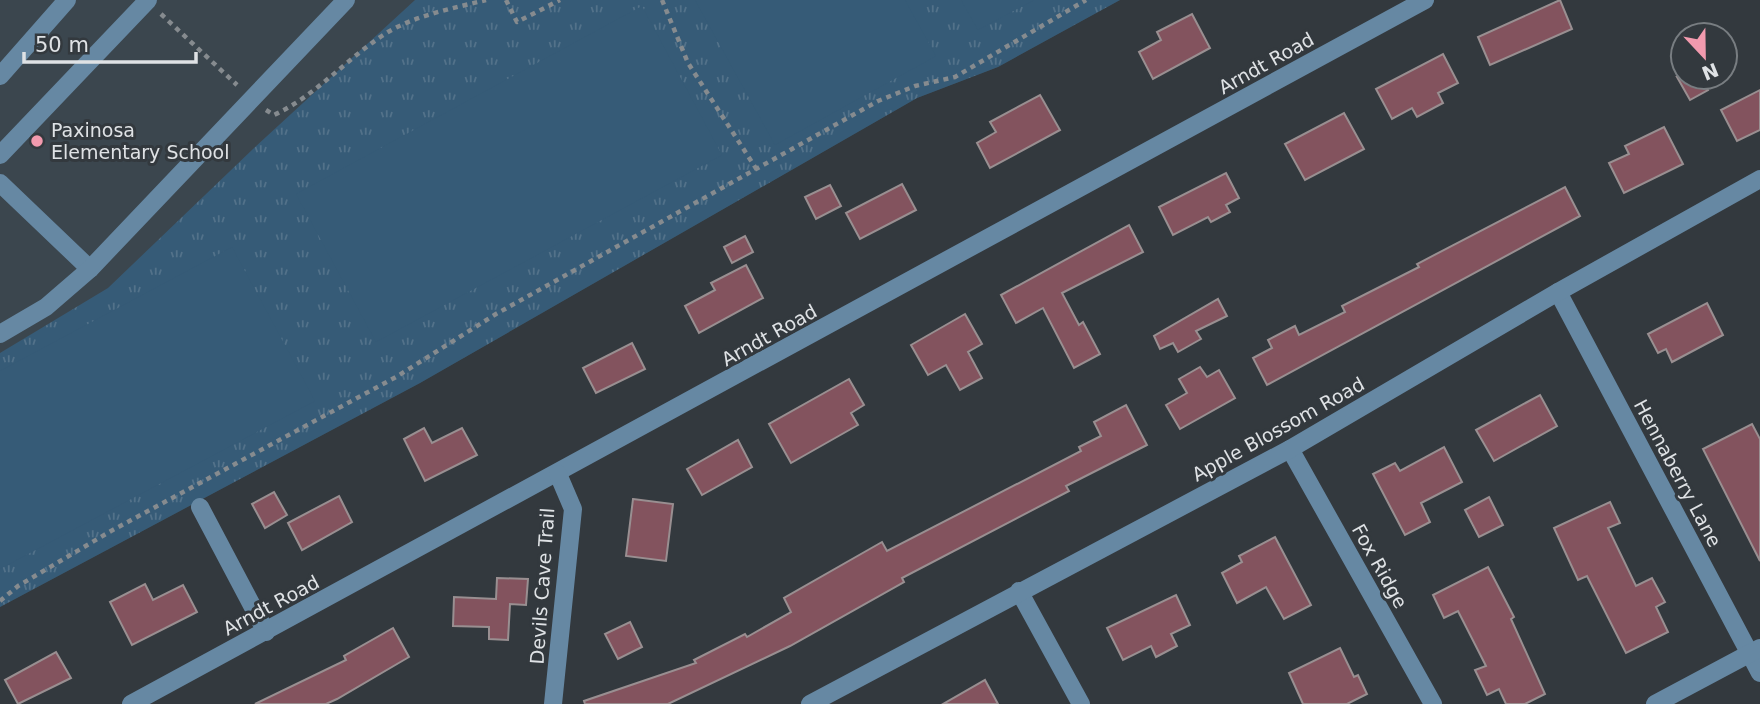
<svg xmlns="http://www.w3.org/2000/svg" width="1760" height="704" font-family="'DejaVu Sans',sans-serif">
<style>
.built{fill:#3b464e}
.park{fill:url(#park-tufts)}
.pitch{fill:#365b77}
.building{fill:#83535e;stroke:#998f91;stroke-width:2}
.lines{fill:none;stroke-linecap:round;stroke-linejoin:round}
.path{stroke:#868b8f;stroke-width:4.5;stroke-dasharray:5 5;stroke-linecap:butt}
.minor{stroke:#6688a3;stroke-width:18}
.poi-dot{fill:#f29aae;stroke:#33393e;stroke-width:2.5}
.labels{text-anchor:middle;dominant-baseline:central;stroke-width:6;stroke-linejoin:round;paint-order:stroke}
.street-label{font-size:19px;fill:#dfe2e5;stroke:#33393e}
.poi-label{font-size:19px;fill:#dfe2e5;stroke:#33393e;text-anchor:start}
</style>
<defs>
<pattern id="park-tufts" width="24" height="20" patternUnits="userSpaceOnUse" patternTransform="scale(1.75)"><rect width="24" height="20" fill="#365b77"/><path d="M3 7l-1-3M5 7V3M7 7l1-3M15 17l-1-3M17 17v-4M19 17l1-3" fill="none" stroke="#53728a"/></pattern>
</defs>
<rect width="100%" height="100%" fill="#33393e"/>
<polygon class="built" points="0,0 1120,0 998,67 917,98 420,383 0,607"/>
<polygon class="park" points="415,0 1120,0 998,67 917,98 420,383 0,607 0,353 108,288 253,149"/>
<g class="pitch">
<polygon points="695,0 905,0 936,56 775,145"/>
<polygon points="961,0 1034,0 978,30"/>
<polygon points="642,6 722,155 376,342 296,194"/>
<polygon points="232,247 315,401 0,569 0,371"/>
</g>
<g class="building">
<polygon points="1560,0 1572,29 1490,65 1478,37"/>
<polygon points="1192,14 1210,48 1153,79 1139,52 1161,40 1157,32"/>
<polygon points="1443,54 1458,83 1438,93 1443,103 1417,117 1412,108 1392,119 1376,89"/>
<polygon points="1677,77 1701,77 1708,90 1690,100"/>
<polygon points="1760,90 1760,130 1737,141 1721,110"/>
<polygon points="1040,95 1060,130 990,168 977,143 996,132 990,122"/>
<polygon points="1344,113 1364,149 1305,180 1285,144"/>
<polygon points="1664,127 1683,164 1624,193 1609,163 1629,154 1625,146"/>
<polygon points="1226,173 1239,198 1226,205 1230,212 1211,222 1208,217 1173,235 1159,207"/>
<polygon points="902,184 916,210 860,239 846,213"/>
<polygon points="830,185 841,206 816,219 805,197"/>
<polygon points="1565,187 1580,216 1267,385 1253,358 1272,348 1268,340 1295,326 1299,335 1345,312 1342,306 1419,267 1417,264"/>
<polygon points="1129,225 1143,252 1062,293 1079,325 1083,322 1100,354 1074,368 1043,308 1016,323 1001,295"/>
<polygon points="745,236 753,252 732,263 724,247"/>
<polygon points="746,265 763,298 699,333 685,306 715,290 711,283"/>
<polygon points="1218,299 1227,316 1196,331 1201,339 1178,352 1173,343 1160,349 1154,336"/>
<polygon points="1707,303 1723,335 1672,362 1666,349 1658,353 1648,334"/>
<polygon points="965,314 982,344 968,352 982,378 960,390 946,365 928,375 911,345"/>
<polygon points="632,343 645,369 596,393 583,368"/>
<polygon points="1200,367 1207,377 1219,370 1235,398 1180,429 1166,405 1187,393 1179,379"/>
<polygon points="849,379 864,405 851,413 858,425 791,463 769,424"/>
<polygon points="1540,395 1557,426 1494,461 1476,430"/>
<polygon points="1126,405 1147,445 1066,486 1069,491 902,578 904,582 790,646 668,704 585,704 584,701 696,663 694,660 745,634 747,637 791,612 784,598 882,542 887,551 1081,451 1079,447 1101,436 1094,422"/>
<polygon points="1752,424 1760,439 1760,561 1703,449"/>
<polygon points="424,428 432,443 462,428 477,455 425,481 404,439"/>
<polygon points="738,440 752,467 702,495 687,469"/>
<polygon points="1444,447 1462,482 1421,503 1430,522 1405,535 1373,474 1395,463 1400,471"/>
<polygon points="274,492 287,515 265,528 252,504"/>
<polygon points="339,496 352,522 302,550 288,523"/>
<polygon points="1489,497 1503,525 1479,537 1465,510"/>
<polygon points="633,499 673,504 666,561 626,556"/>
<polygon points="1610,502 1620,523 1608,528 1636,586 1652,578 1665,602 1656,607 1668,632 1626,653 1587,576 1578,580 1554,528"/>
<polygon points="1275,537 1311,605 1284,619 1266,587 1237,603 1222,573 1242,562 1239,556"/>
<polygon points="1488,567 1514,617 1511,619 1545,694 1525,704 1506,704 1499,689 1487,695 1475,670 1486,666 1458,611 1444,618 1433,595"/>
<polygon points="497,578 528,579 526,605 510,604 508,640 489,639 489,627 453,626 454,597 496,599"/>
<polygon points="145,584 153,600 183,585 197,612 132,645 110,602"/>
<polygon points="1176,595 1190,625 1171,634 1177,646 1156,657 1151,646 1123,660 1107,628"/>
<polygon points="630,622 642,647 618,659 605,634"/>
<polygon points="393,628 409,657 337,699 326,704 255,704 346,660 344,656"/>
<polygon points="1340,648 1354,677 1358,675 1367,694 1347,704 1303,704 1289,673"/>
<polygon points="56,652 71,678 18,704 5,680"/>
<polygon points="985,680 998,704 943,704"/>
</g>
<g class="lines">
<g class="path">
<polyline points="506,0 517,22 560,0"/>
<polyline points="662,0 688,63 757,170"/>
<polyline points="161,14 237,85"/>
<path d="M266 110 274 115C317 95 348 57 388 32 417 15 454 8 486 0"/>
<polyline points="0,601 18,586 111,531 396,377 496,314 878,101 915,86 955,77 1086,0"/>
</g>
<g class="minor">
<polyline points="0,76 67,0"/>
<polyline points="0,155 148,0"/>
<polyline points="0,183 90,269"/>
<polyline points="1558,292 1760,673"/>
<polyline points="0,334 46,307 90,269 346,0"/>
<polyline points="1290,449 1433,704"/>
<polyline points="200,507 266,632"/>
<polyline points="1019,591 1081,704"/>
<polyline points="131,704 1425,0"/>
<polyline points="553,704 573,509 558,474"/>
<polyline points="810,704 1290,449 1558,292 1760,179"/>
<polyline points="1655,704 1760,648"/>
</g>
</g>
<circle class="poi-dot" cx="37" cy="141" r="7"/>
<g class="labels">
<g class="street-label">
<text transform="translate(1266 63) rotate(-29)">Arndt Road</text>
<text transform="translate(769 335) rotate(-29)">Arndt Road</text>
<text transform="translate(1278 429) rotate(-29)">Apple Blossom Road</text>
<text transform="translate(1678 473) rotate(62)">Hennaberry Lane</text>
<text transform="translate(1380 566) rotate(61)">Fox Ridge</text>
<text transform="translate(542 586) rotate(-86)">Devils Cave Trail</text>
<text transform="translate(271 605) rotate(-28)">Arndt Road</text>
</g>
<g class="poi-label">
<text x="51" y="130">Paxinosa<tspan x="51" dy="22">Elementary School</tspan></text>
</g>
</g>
<g transform="translate(1704 56) rotate(158)"><circle r="33" fill="#33393e" stroke="#787d81" stroke-width="2"/>
<path d="M0-5L12 26L0 18L-12 26Z" fill="#f29aae"/>
<text y="-10" font-size="19" font-weight="bold" text-anchor="middle" fill="#dfe2e5">N</text>
</g>
<path d="M24 52v10h172v-10" fill="none" stroke="#dfe2e5" stroke-width="3.5"/>
<text x="35" y="52" font-size="21" fill="#dfe2e5" stroke="#33393e" stroke-width="5" paint-order="stroke">50 m</text>
</svg>
